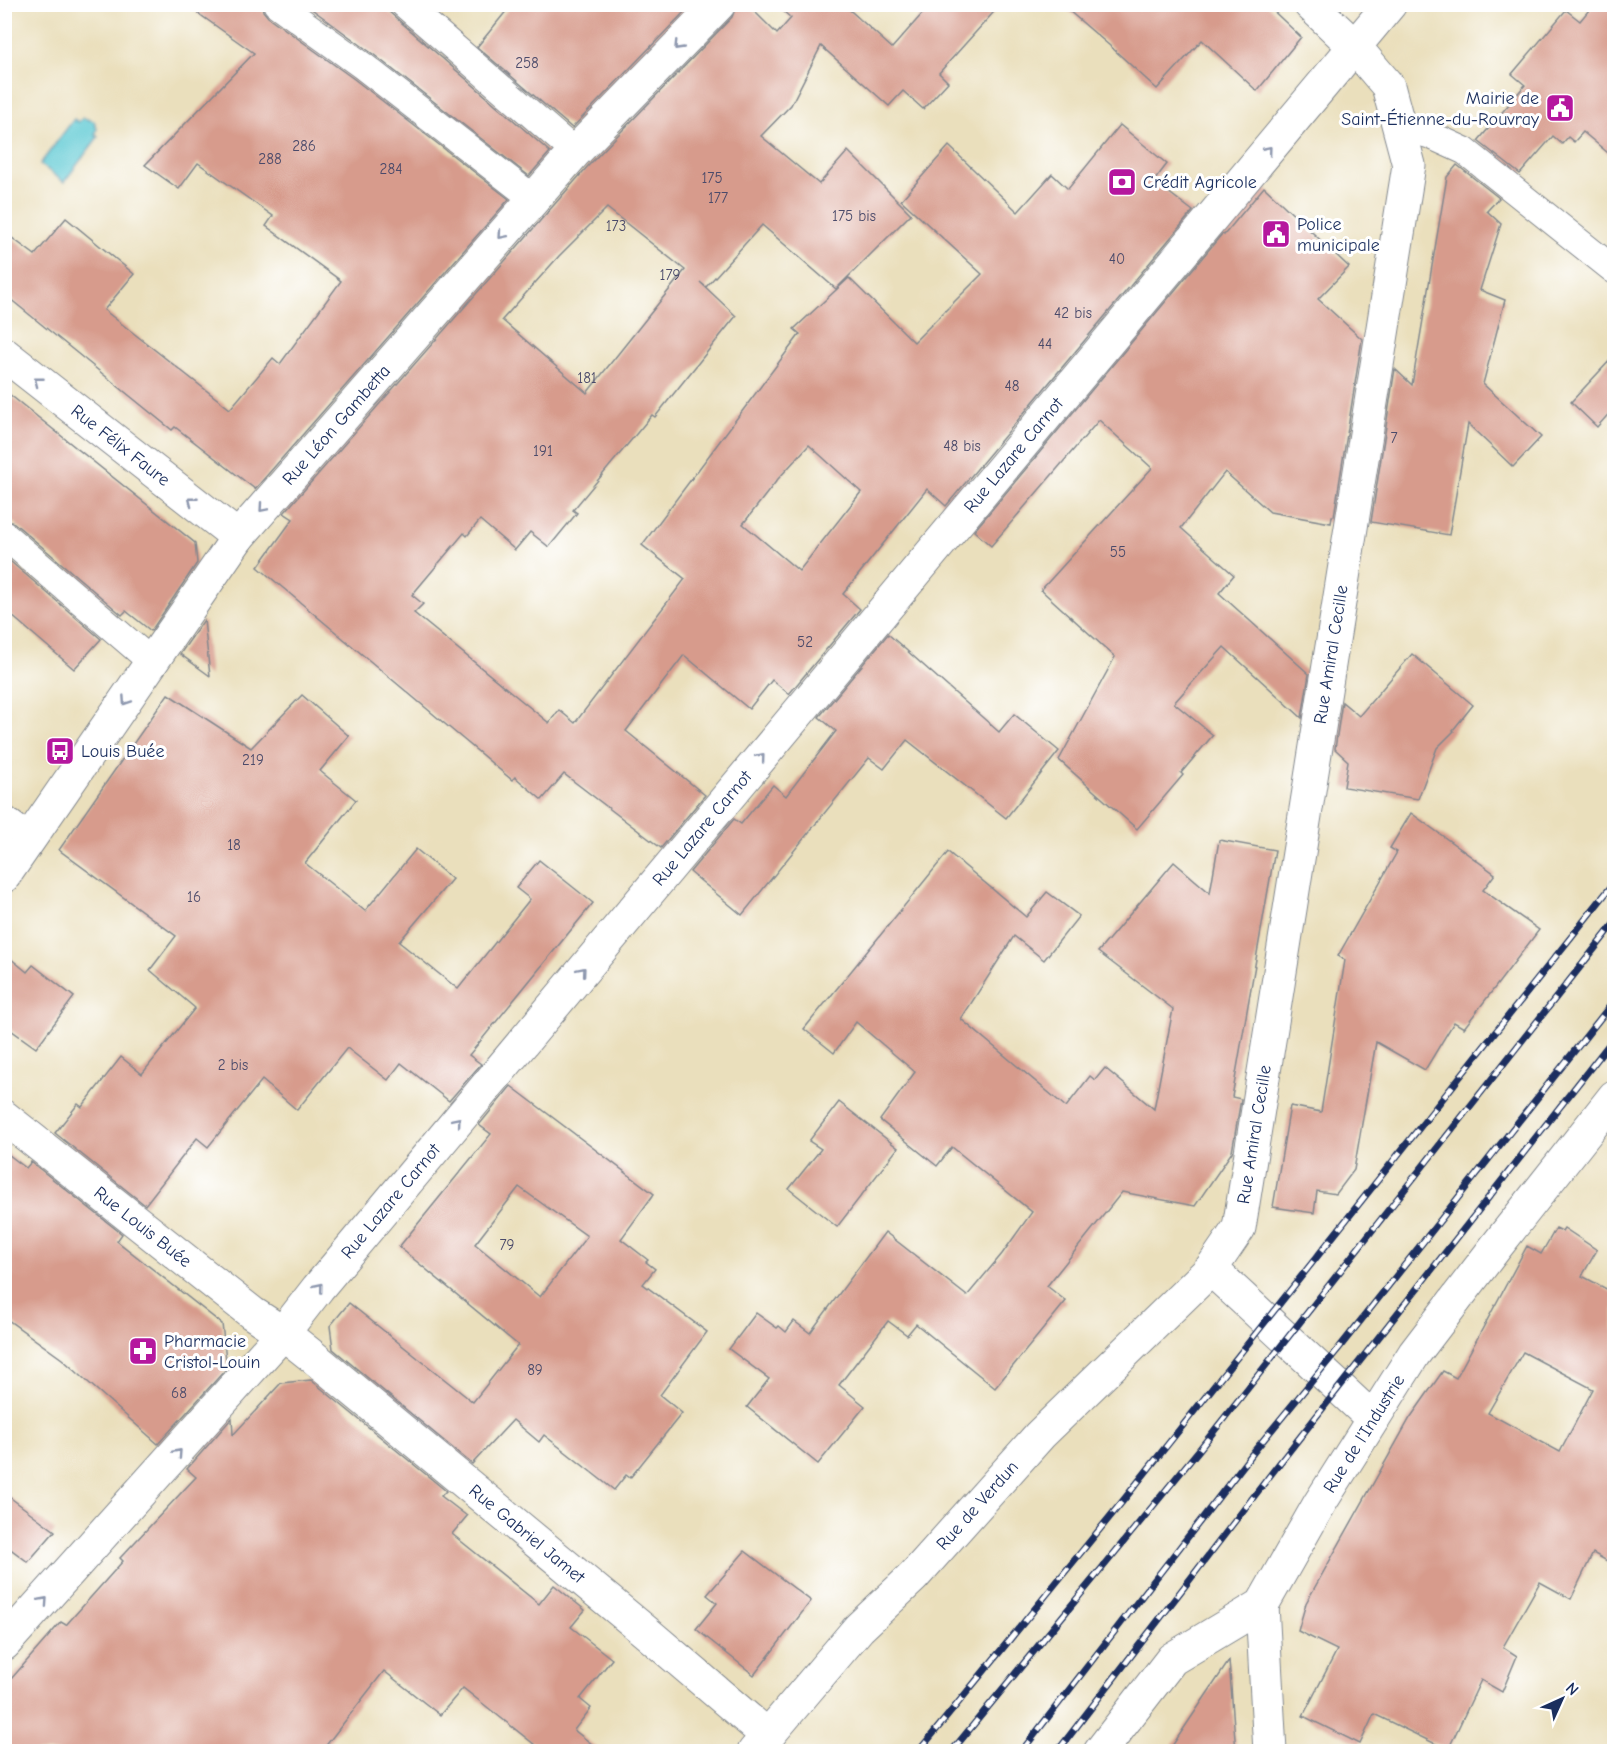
<svg xmlns="http://www.w3.org/2000/svg" width="1619" height="1756" font-family="'Comic Neue',sans-serif">
<style>
.water{fill:#5cc9d3;stroke:#3c7c98;stroke-width:1.5}
.building{fill:#d79b8c;fill-rule:evenodd}
.lines{fill:none;stroke-linecap:round;stroke-linejoin:round}
.service-casing{stroke:#82878d;stroke-width:29}
.minor-casing{stroke:#82878d;stroke-width:35}
.tertiary-casing{stroke:#82878d;stroke-width:35}
.service{stroke:#fff;stroke-width:27}
.minor{stroke:#fff;stroke-width:33}
.tertiary{stroke:#fff;stroke-width:33}
.rail-casing{stroke:#1b2f5e;stroke-width:7}
.rail{stroke:#fff;stroke-width:4.5;stroke-dasharray:14;stroke-linecap:butt}
.oneway{stroke:#8d97ae}
.labels{text-anchor:middle;dominant-baseline:central;stroke-width:6;stroke-linejoin:round;paint-order:stroke}
.number-label{font-size:15px;fill:#4a4a6a}
.poi-label{font-size:18px;fill:#1b2f5e;stroke:#fff;text-anchor:start}
.street-label{font-size:18px;fill:#1b2f5e;stroke:#fff}
</style>
<rect width="100%" height="100%" fill="#fff"/>
<filter id="ink" filterUnits="userSpaceOnUse"><feTurbulence type="fractalNoise" baseFrequency=".0167" numOctaves="2"/><feDisplacementMap in="SourceGraphic" scale="12" xChannelSelector="R" yChannelSelector="G"/><feConvolveMatrix kernelMatrix="1 2 1 2 8 2 1 2 1" color-interpolation-filters="sRGB"/></filter>
<filter id="wash" filterUnits="userSpaceOnUse"><feTurbulence type="fractalNoise" baseFrequency=".008" numOctaves="4" result="noise"/><feDisplacementMap in="SourceGraphic" scale="24" xChannelSelector="R" yChannelSelector="G"/><feGaussianBlur stdDeviation="1.35" result="paint"/><feColorMatrix in="noise" values="0 0 0 0 0 0 0 0 0 0 0 0 0 0 0 0 0 1.4 0 .05"/><feComposite in="paint" operator="in"/></filter>
<g filter="url(#wash)">
<rect width="100%" height="100%" fill="#eadfbc"/>
<polygon class="water" points="83,118 94,121 97,129 95,135 98,137 64,182 40,164 74,119 78,122"/>
<g id="blocks">
<g class="building">
<polygon points="185,4 262,4 263,11 268,17 354,79 509,199 255,489 175,427 172,430 4,294 4,232 35,255 66,218 134,274 104,310 230,409 273,358 280,364 341,281 266,226 273,216 198,163 179,189 145,165 254,53"/>
<polygon points="305,4 380,4 550,152 529,176 373,54"/>
<polygon points="512,4 692,4 572,128 477,47"/>
<path d="M737 4H747L777 34 791 18 775 4H843L892 48 931 4H1001L939 73 948 82 923 109 903 91 889 106 821 46 791 105 761 136 819 184 848 151 911 214 836 289 762 225 706 287 700 282 736 316 655 417 652 415 573 510 577 513 549 547 530 532 515 550 480 520 467 536 464 533 412 595 423 604 414 613 549 723 559 710 575 723 685 579 642 545 800 334 794 329 849 278 914 342 982 274 901 200 949 146 1018 212 1052 174 1068 189 1120 125 1167 164 1154 181 1193 211 946 506 927 489 843 594 860 609 789 694 772 680 749 709 684 655 626 731 705 795 661 848 564 774 542 800 515 777 512 780 451 729 258 567 293 519 284 513 589 165 732 17ZM607 208 685 270 587 393 502 320 559 256ZM809 445 861 492 799 571 743 524 778 479Z"/>
<polygon points="1061,4 1266,4 1301,37 1257,91 1202,40 1157,89 1110,46"/>
<polygon points="1594,4 1614,4 1614,158 1583,132 1574,142 1568,137 1562,144 1553,136 1520,174 1478,141 1525,85 1512,74 1566,10 1580,21"/>
<polygon points="1457,165 1499,198 1487,211 1501,224 1480,290 1505,300 1483,384 1541,437 1513,467 1468,424 1449,535 1371,522 1395,369 1412,385 1447,177"/>
<polygon points="1264,187 1349,267 1318,299 1362,339 1334,516 1332,516 1331,523 1270,512 1225,472 1181,528 1234,575 1219,593 1309,674 1302,718 1224,647 1174,703 1213,735 1181,773 1183,775 1137,829 1059,760 1115,657 1041,590 1152,468 1099,420 991,546 974,531 1222,234 1224,235"/>
<polygon points="1614,356 1614,408 1597,427 1571,402"/>
<polygon points="4,390 195,543 197,563 151,631 126,611 122,615 14,523 4,520"/>
<polygon points="4,556 101,639 74,669 4,609"/>
<polygon points="204,620 210,676 180,654"/>
<polygon points="888,634 999,732 1014,714 1059,751 1006,818 907,740 884,769 869,758 742,915 690,872 734,819 741,824 773,785 786,796 836,731 819,717"/>
<polygon points="1412,654 1473,705 1453,730 1454,731 1437,748 1418,799 1344,787 1348,761 1335,749 1342,702 1359,716"/>
<polygon points="168,694 251,748 302,695 349,736 320,771 356,800 305,863 365,911 416,849 452,879 399,942 458,989 530,899 516,888 539,860 593,903 469,1055 481,1064 449,1101 401,1063 388,1080 347,1048 297,1110 262,1080 208,1147 197,1138 145,1205 55,1133 78,1104 82,1107 121,1057 142,1074 195,1008 150,970 176,936 59,850"/>
<polygon points="1411,813 1495,874 1483,890 1539,930 1464,1028 1454,1022 1425,1070 1376,1042 1354,1170 1336,1194 1317,1191 1314,1213 1273,1207 1290,1106 1321,1112 1345,960 1338,956 1397,852 1390,848"/>
<polygon points="1219,840 1275,850 1232,1097 1241,1099 1232,1152 1195,1206 1122,1192 1047,1286 1066,1301 995,1388 916,1324 907,1335 888,1321 839,1385 865,1406 818,1464 747,1407 769,1379 729,1349 756,1313 777,1328 779,1326 786,1332 794,1321 810,1333 885,1232 967,1296 1002,1254 1032,1212 952,1147 937,1166 880,1120 915,1072 856,1022 834,1053 804,1029 948,852 1026,917 1047,892 1079,916 1044,960 1014,936 961,1019 1066,1107 1090,1076 1095,1080 1105,1068 1154,1109 1173,1009 1098,952 1174,862 1210,893"/>
<polygon points="4,953 27,972 33,965 74,997 36,1048 4,1025"/>
<path d="M511 1086 654 1194 621 1239 648 1260 646 1262 655 1269 643 1284 707 1332 660 1395 682 1413 630 1478 626 1475 614 1490 544 1435 539 1442 513 1420 472 1464 333 1349 330 1326 349 1303 473 1402 518 1345 399 1247 491 1134 479 1125ZM519 1187 587 1236 540 1297 475 1244Z"/>
<polygon points="839,1102 898,1148 837,1227 789,1189 821,1149 809,1141"/>
<polygon points="4,1151 26,1168 31,1162 122,1234 117,1241 222,1324 227,1368 158,1444 62,1359 4,1317"/>
<path d="M1556 1228 1562 1231 1564 1228 1597 1250 1582 1276 1614 1293V1565L1593 1553 1571 1599 1540 1582 1503 1647 1517 1656 1502 1692 1481 1680 1448 1750 1374 1714 1360 1744 1303 1716 1337 1650 1298 1631 1306 1603 1410 1418 1443 1371 1456 1378 1527 1246 1541 1254ZM1523 1352 1593 1389 1560 1452 1488 1413Z"/>
<polygon points="311,1380 446,1491 441,1496 467,1516 452,1534 539,1604 554,1585 585,1610 571,1627 612,1659 580,1699 591,1708 574,1730 602,1752 544,1752 463,1688 440,1715 384,1671 321,1752 4,1752 4,1687 61,1622 66,1625 123,1561 120,1558 196,1477 187,1469 232,1418 233,1435 281,1383"/>
<polygon points="4,1493 55,1531 28,1562 4,1544"/>
<polygon points="745,1551 811,1601 754,1675 696,1629 717,1603 707,1595"/>
<polygon points="1229,1661 1236,1752 1168,1752"/>
</g>
</g>
</g>
<g filter="url(#ink)">
<use href="#blocks" fill-opacity="0" stroke="#82878d" stroke-width="1.5"/>
<g class="lines">
<g class="service-casing">
<g id="service">
<polyline points="277,4 363,66 534,199"/>
<polyline points="404,4 575,152"/>
<polyline points="1399,126 1430,135 1465,151 1614,270"/>
<polyline points="4,535 152,662"/>
<polyline points="4,819 31,839"/>
</g>
</g>
<g class="minor-casing">
<g id="minor">
<path id="s1" d="M4 354 238 537"/>
<path id="s2" d="M4 876 238 537 575 152 719 4"/>
<path id="s3" d="M4 1117 252 1313 283 1333 312 1356 646 1632 768 1736"/>
<polyline points="1211,1269 1372,1418"/>
<polyline points="1262,1605 1270,1752"/>
<path id="s4" d="M754 1752 859 1628 913 1577 1040 1435 1211 1269 1239 1228 1409 165 1388 86 1354 46 1310 4"/>
<path id="s5" d="M1100 1752 1172 1659 1262 1605 1320 1503 1414 1354 1495 1248 1614 1097"/>
</g>
</g>
<g class="tertiary-casing">
<g id="tertiary">
<path id="s6" d="M4 1644 283 1333 318 1288 1390 4"/>
</g>
</g>
<use href="#service" class="service"/>
<use href="#minor" class="minor"/>
<use href="#tertiary" class="tertiary"/>
<g class="rail-casing">
<g id="rail">
<polyline points="918,1752 1122,1502 1614,883"/>
<polyline points="951,1752 1199,1450 1614,924"/>
<polyline points="1021,1752 1256,1449 1339,1348 1614,1001"/>
<polyline points="1057,1752 1275,1469 1614,1038"/>
</g>
</g>
<use href="#rail" class="rail"/>
</g>
<defs><path id="oneway-chevron" d="M-2-3.5L2.5 0L-2 3.5" fill="none" stroke-width="1.6" stroke-linecap="round" stroke-linejoin="round" transform="scale(1.5)"/></defs>
<g class="oneway">
<use href="#oneway-chevron" transform="translate(678 46) rotate(134)"/>
<use href="#oneway-chevron" transform="translate(1268 150) rotate(-50)"/>
<use href="#oneway-chevron" transform="translate(502 235) rotate(131)"/>
<use href="#oneway-chevron" transform="translate(38 381) rotate(-142)"/>
<use href="#oneway-chevron" transform="translate(192 501) rotate(-142)"/>
<use href="#oneway-chevron" transform="translate(263 508) rotate(131)"/>
<use href="#oneway-chevron" transform="translate(126 701) rotate(124)"/>
<use href="#oneway-chevron" transform="translate(761 757) rotate(-50)"/>
<use href="#oneway-chevron" transform="translate(582 971) rotate(-50)"/>
<use href="#oneway-chevron" transform="translate(457 1121) rotate(-50)"/>
<use href="#oneway-chevron" transform="translate(319 1287) rotate(-51)"/>
<use href="#oneway-chevron" transform="translate(178 1453) rotate(-48)"/>
<use href="#oneway-chevron" transform="translate(44 1601) rotate(-48)"/>
</g>
</g>
<defs>
<g id="civic-square" transform="scale(1.5)"><rect x="-9" y="-9" width="18" height="18" rx="4" fill="#b5179e" stroke="#fff"/><path d="M-.6-6.5H3V-4.5H.6V-3L4-1V1h2V6H-6V1h2V-1L-.6-3ZM-1.2 2.5V6h2.4V2.5Z" fill="#fff"/></g>
<g id="bank-square" transform="scale(1.5)"><rect x="-9" y="-9" width="18" height="18" rx="4" fill="#b5179e" stroke="#fff"/><path d="M-6-4H6V4H-6ZM0-2.3a2.3 2.3 0 1 0 0 4.6a2.3 2.3 0 1 0 0-4.6Z" fill="#fff"/></g>
<g id="bus-square" transform="scale(1.5)"><rect x="-9" y="-9" width="18" height="18" rx="4" fill="#b5179e" stroke="#fff"/><path d="M-5-6H5V4H4V6H2V4H-2V6H-4V4H-5ZM-3.5-4V0h7V-4ZM-3.5 1.2v1.5H-2V1.2ZM2 1.2v1.5H3.5V1.2Z" fill="#fff"/></g>
<g id="pharmacy-square" transform="scale(1.5)"><rect x="-9" y="-9" width="18" height="18" rx="4" fill="#b5179e" stroke="#fff"/><path d="M-2-6h4v4h4v4h-4v4h-4v-4h-4v-4h4Z" fill="#fff"/></g>
</defs>
<g fill-rule="evenodd">
<use href="#civic-square" x="1560" y="108"/>
<use href="#bank-square" x="1122" y="182"/>
<use href="#civic-square" x="1276" y="234"/>
<use href="#bus-square" x="60" y="751"/>
<use href="#pharmacy-square" x="143" y="1351"/>
</g>
<g class="labels">
<g class="number-label">
<text x="527" y="63">258</text>
<text x="304" y="146">286</text>
<text x="270" y="159">288</text>
<text x="391" y="169">284</text>
<text x="712" y="178">175</text>
<text x="718" y="198">177</text>
<text x="854" y="216">175 bis</text>
<text x="616" y="226">173</text>
<text x="1117" y="259">40</text>
<text x="670" y="275">179</text>
<text x="1073" y="313">42 bis</text>
<text x="1045" y="344">44</text>
<text x="587" y="378">181</text>
<text x="1012" y="386">48</text>
<text x="1394" y="438">7</text>
<text x="962" y="446">48 bis</text>
<text x="543" y="451">191</text>
<text x="1118" y="552">55</text>
<text x="805" y="642">52</text>
<text x="253" y="760">219</text>
<text x="234" y="845">18</text>
<text x="194" y="897">16</text>
<text x="233" y="1065">2 bis</text>
<text x="507" y="1245">79</text>
<text x="535" y="1370">89</text>
<text x="179" y="1393">68</text>
</g>
<g class="poi-label">
<text x="1539" y="98" text-anchor="end">Mairie de<tspan x="1539" dy="21">Saint-Étienne-du-Rouvray</tspan></text>
<text x="1143" y="182">Crédit Agricole</text>
<text x="1297" y="224">Police<tspan x="1297" dy="21">municipale</tspan></text>
<text x="81" y="751">Louis Buée</text>
<text x="164" y="1341">Pharmacie<tspan x="164" dy="21">Cristol-Louin</tspan></text>
</g>
<g class="street-label">
<text stroke="none"><textPath href="#s2" startOffset="561">Rue Léon Gambetta</textPath></text>
<text stroke="none"><textPath href="#s1" startOffset="148">Rue Félix Faure</textPath></text>
<text stroke="none"><textPath href="#s6" startOffset="1560">Rue Lazare Carnot</textPath></text>
<text stroke="none"><textPath href="#s4" startOffset="1296">Rue Amiral Cecille</textPath></text>
<text stroke="none"><textPath href="#s6" startOffset="1074">Rue Lazare Carnot</textPath></text>
<text stroke="none"><textPath href="#s4" startOffset="810">Rue Amiral Cecille</textPath></text>
<text stroke="none"><textPath href="#s6" startOffset="588">Rue Lazare Carnot</textPath></text>
<text stroke="none"><textPath href="#s3" startOffset="177">Rue Louis Buée</textPath></text>
<text stroke="none"><textPath href="#s5" startOffset="422">Rue de l'Industrie</textPath></text>
<text stroke="none"><textPath href="#s4" startOffset="333">Rue de Verdun</textPath></text>
<text stroke="none"><textPath href="#s3" startOffset="669">Rue Gabriel Jamet</textPath></text>
</g>
</g>
<rect width="1619" height="1756" fill="none" stroke="#fff" stroke-width="24"/>
<g transform="translate(1562 1699) rotate(45)" stroke="#ffffff" stroke-width="4.5" paint-order="stroke">
<path d="M0-4.5L10 22L0 15L-10 22Z" fill="#1b2f5e"/>
<text y="-9" font-size="16" font-weight="bold" text-anchor="middle" fill="#1b2f5e">N</text>
</g>
</svg>
